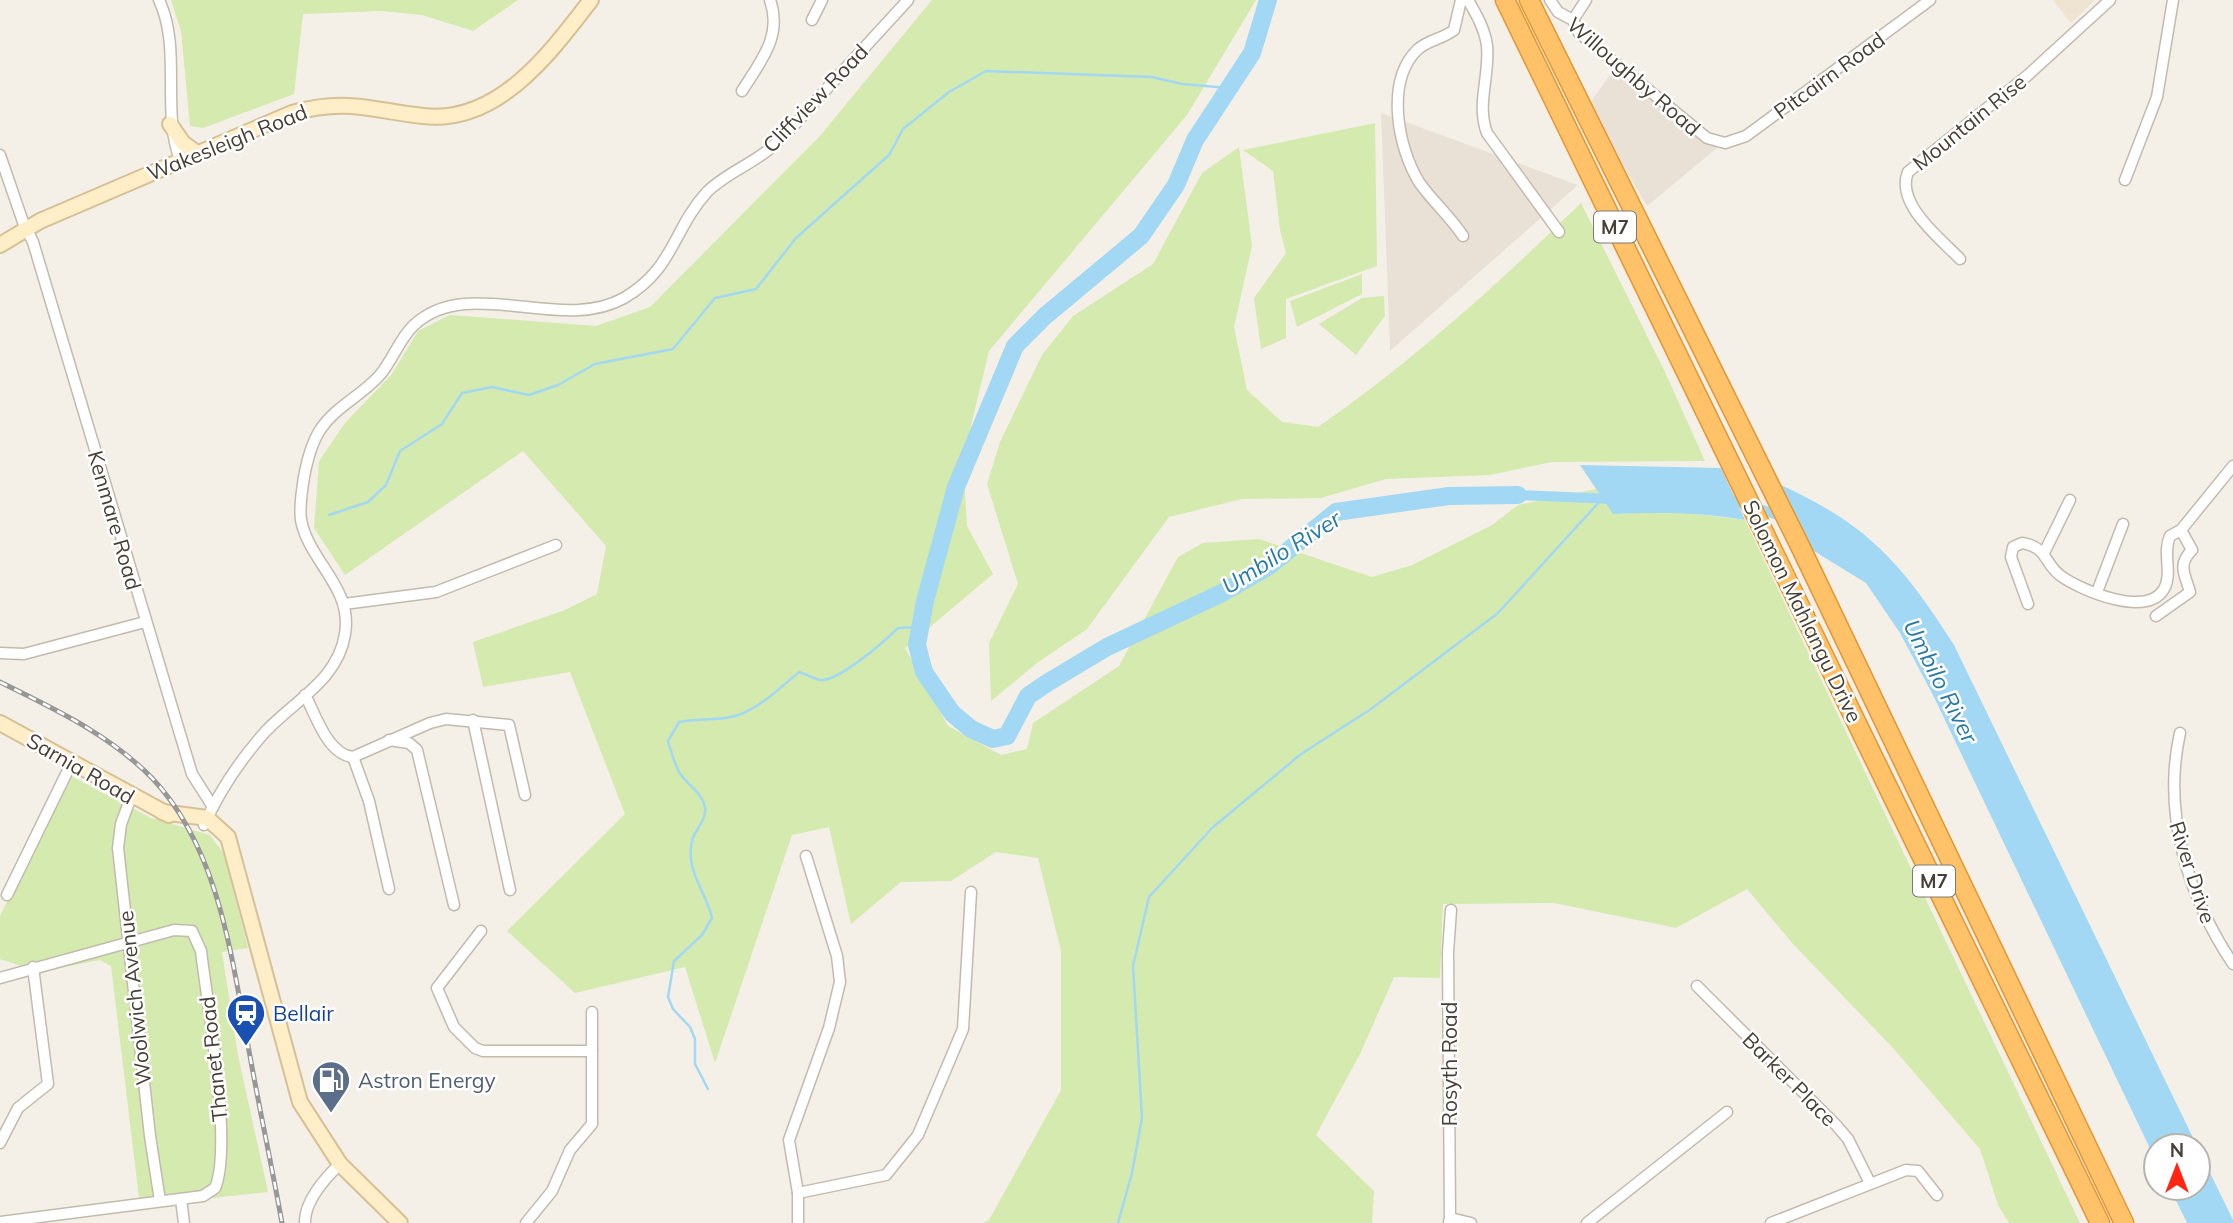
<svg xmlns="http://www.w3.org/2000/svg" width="2233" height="1223" font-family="Mulish,sans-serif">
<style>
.residential{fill:#e9e1d6}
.education{fill:#eee4d1}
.green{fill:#d4eaaf}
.water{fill:#a2d8f3}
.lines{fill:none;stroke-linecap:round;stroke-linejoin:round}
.stream{stroke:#a2d8f3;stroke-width:2.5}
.canal{stroke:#a2d8f3;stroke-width:10}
.river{stroke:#a2d8f3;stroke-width:18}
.street-casing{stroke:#c3baad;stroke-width:13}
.secondary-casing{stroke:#d6c196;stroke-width:18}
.highway-casing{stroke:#e39633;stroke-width:21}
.street{stroke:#fff;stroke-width:10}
.secondary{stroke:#ffeec7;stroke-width:14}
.highway{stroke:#ffc268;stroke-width:18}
.rail-casing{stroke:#979797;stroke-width:5}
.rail{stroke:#fff;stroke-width:2.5;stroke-dasharray:8;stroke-linecap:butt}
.labels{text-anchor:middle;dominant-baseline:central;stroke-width:5;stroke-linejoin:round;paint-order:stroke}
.shield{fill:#fff;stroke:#7f7972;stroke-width:2}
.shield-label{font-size:19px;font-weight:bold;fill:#484036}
.street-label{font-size:21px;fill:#484036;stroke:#fff}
.transit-label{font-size:21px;fill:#164399;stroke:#fff;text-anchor:start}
.service-label{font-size:21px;fill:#4e5e75;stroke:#fff;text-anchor:start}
.water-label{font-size:23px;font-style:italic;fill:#287ba7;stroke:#fff}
</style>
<rect width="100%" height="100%" fill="#f4f0e8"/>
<g class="residential">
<polygon points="1612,72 1717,148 1647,206 1588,106"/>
<polygon points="1381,113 1578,185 1390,351"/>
</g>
<polygon class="education" points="2053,0 2095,0 2071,23"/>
<g class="green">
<polygon points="171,0 518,0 473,31 422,15 381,11 303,14 294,94 203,128 190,126 181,31"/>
<polygon points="932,0 1256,0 1187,115 989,351 963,459 967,526 993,574 905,648 948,726 1001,755 1027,749 1033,723 1119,666 1178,557 1203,543 1259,539 1372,577 1412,565 1492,525 1518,505 1596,489 1613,514 1672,511 1745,520 2080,1223 2009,1223 1998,1205 1980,1149 1893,1048 1793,944 1747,889 1676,928 1554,903 1443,904 1440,978 1394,977 1360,1054 1316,1135 1374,1191 1372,1223 983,1223 989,1220 1061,1090 1061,951 1038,858 996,852 951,881 901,882 851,924 829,827 792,835 715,1063 685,967 575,993 507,931 625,814 570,672 483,687 473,642 565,610 597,594 606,546 523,451 345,575 314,528 319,461 345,423 392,374 418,331 450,315 596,326 650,307 819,137"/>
<polygon points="1375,123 1377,266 1286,299 1286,338 1261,349 1254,298 1286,253 1280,230 1273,171 1243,150"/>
<path d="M1239 147 1252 246 1234 327 1247 390 1282 422 1318 427C1413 361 1499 283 1581 203L1665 372 1705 461 1552 462 1490 475 1386 479 1321 498 1242 499 1169 517 1087 629 1037 663 991 701 989 643 1018 584 987 484 1000 442 1042 355 1073 316 1153 264 1202 173Z"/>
<polygon points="1362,274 1362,294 1297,327 1290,301"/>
<polygon points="1384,296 1385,316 1356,355 1319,324 1362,298"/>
<polygon points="69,775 151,818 210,835 224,854 248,948 222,952 238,1055 268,1192 140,1206 111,966 100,960 39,972 0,959 0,916"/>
</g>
<g class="water">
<path d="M1580 465 1721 468 1745 520C1701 512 1657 512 1613 514Z"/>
<path d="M1781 485C1870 526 1902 564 1954 645L2197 1146H2156V1161L1934 697 1900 633 1866 583 1809 548Z"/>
<polygon points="2198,1148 2233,1220 2233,1223 2187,1223 2170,1188 2198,1188"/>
</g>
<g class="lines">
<g class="stream">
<polyline points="329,515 368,502 386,485 400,451 442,424 462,393 492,387 529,395 558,385 595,364 673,349 715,298 756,289 796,238 889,155 903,129 949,92 986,71 1152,77 1182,84 1229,88"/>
<path d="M708 1089 695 1064V1039L690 1027 673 1009 668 997 674 961 702 935 712 918C706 891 685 871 692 841 694 830 707 821 705 807 702 792 686 784 679 772 674 763 671 751 668 741L679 722C697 718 718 721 735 716 759 709 781 687 799 672 806 674 814 679 820 680 838 682 885 641 898 628L920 627"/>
<polyline points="1118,1223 1132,1173 1142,1118 1133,966 1149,897 1212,828 1301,754 1371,709 1498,613 1601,500"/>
</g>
<g class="canal">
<polyline points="1518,495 1615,499"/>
<polyline points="1725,498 1784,517"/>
</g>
<polyline class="river" points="1268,0 1252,53 1195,140 1176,185 1141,236 1045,316 1015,346 956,487 925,601 917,645 924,672 952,713 971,729 993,739 1007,736 1028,696 1047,683 1107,647 1222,593 1269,566 1336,512 1449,496 1518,495"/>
<g class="street-casing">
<g id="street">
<path d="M159 0C182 49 161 109 180 160"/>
<path d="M1461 0 1454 30C1443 39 1427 40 1417 50 1385 82 1398 148 1419 182 1432 201 1450 216 1463 236"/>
<path d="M1468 0C1476 14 1485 29 1487 46 1490 75 1476 105 1487 133L1559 232"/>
<polyline points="1550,0 1558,12 1573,20 1579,33 1707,138 1725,143 1746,136 1930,0"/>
<polyline points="812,20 822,0"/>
<polyline points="1573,20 1586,0"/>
<path d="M742 91C760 62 783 36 770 0"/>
<polyline points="0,155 23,222 33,242 192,774 213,807"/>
<polyline points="2125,180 2157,97 2173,0"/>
<path d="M1960 259C1940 238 1895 204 1908 172L2028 75 2110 0"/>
<polyline points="2044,553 2070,500"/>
<polyline points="2097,592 2123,524"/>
<polyline points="344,604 436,592 556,545"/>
<path d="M2028 604 2011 557 2013 547 2022 543C2048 547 2044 564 2061 576 2082 591 2147 618 2164 589 2173 573 2162 553 2170 536L2181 530 2233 466"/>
<path d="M2156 616 2190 592C2185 574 2177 565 2192 550L2181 530"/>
<polyline points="0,653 24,654 145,622"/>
<path d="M305 695C316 715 327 754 353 757L430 723 446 719 509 725 525 795"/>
<polyline points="473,720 510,890"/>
<path d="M2180 733C2162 813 2188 897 2233 964"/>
<polyline points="389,740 409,743 417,750 454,905"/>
<polyline points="353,757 369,801 389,889"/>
<polyline points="131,797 121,824 118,848 150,1136 160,1201"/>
<path d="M204 825C219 792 241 759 265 732 295 700 338 680 345 634 353 587 309 562 301 520 299 506 302 491 304 477 307 461 311 444 320 430 335 407 361 396 379 376 393 360 399 339 414 325 468 274 561 334 624 298 674 269 673 229 707 192 726 173 753 164 773 146 790 131 805 113 820 96 849 64 879 32 908 0"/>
<polyline points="7,895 72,762"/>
<polyline points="481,931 437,988 454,1027 475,1048 483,1051 592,1051"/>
<path d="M0 978 174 930 192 931 201 951C207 1003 233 1146 215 1188L203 1196 0 1222"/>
<polyline points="1697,986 1836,1125 1848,1139 1870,1183"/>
<polyline points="0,1143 18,1108 48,1084 33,967"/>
<polyline points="798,1193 886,1175 918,1135 963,1029 971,892"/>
<polyline points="181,1199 184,1223"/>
<polyline points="1450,1218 1448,952 1451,910"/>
<polyline points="1449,1222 1450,1218 1471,1223"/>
<path d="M305 1223C304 1202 325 1178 340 1164"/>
<polyline points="526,1223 552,1191 570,1150 592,1124 592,1012"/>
<polyline points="798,1223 798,1193 789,1140 829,1028 840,982 837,956 806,856"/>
<polyline points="1587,1223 1727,1112"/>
<polyline points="1771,1223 1906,1170 1918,1171 1937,1195"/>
</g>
</g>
<g class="secondary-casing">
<g id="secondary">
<polyline points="170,124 183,143 197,153"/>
<path d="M0 245 40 221 292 113C347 98 369 110 423 116 498 125 551 52 591 0"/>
<polyline points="0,723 169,815"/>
<polyline points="162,812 207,818 228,837 300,1102 340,1164 400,1223"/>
</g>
</g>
<g class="highway-casing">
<g id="highway">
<polyline points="1505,0 2100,1223"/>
<polyline points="1529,0 1800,546 2124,1223"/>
</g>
</g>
<use href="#street" class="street"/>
<use href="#secondary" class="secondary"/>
<use href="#highway" class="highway"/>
<g class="rail-casing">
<path id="rail" d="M0 682C54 709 109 734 152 778 221 851 232 962 250 1056 260 1112 272 1167 282 1223"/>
</g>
<use href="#rail" class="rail"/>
</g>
<defs>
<g id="station-pin" transform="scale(2.0125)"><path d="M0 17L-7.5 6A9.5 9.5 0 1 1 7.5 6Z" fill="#1a4fb4" stroke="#fff"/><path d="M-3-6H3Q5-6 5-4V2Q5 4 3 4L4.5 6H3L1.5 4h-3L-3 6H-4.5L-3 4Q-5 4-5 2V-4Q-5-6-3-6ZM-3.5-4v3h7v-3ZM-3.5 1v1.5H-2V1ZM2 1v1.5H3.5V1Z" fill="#fff"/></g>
<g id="fuel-pin" transform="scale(2.0125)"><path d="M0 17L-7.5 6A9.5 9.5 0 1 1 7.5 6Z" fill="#5c6f8a" stroke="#fff"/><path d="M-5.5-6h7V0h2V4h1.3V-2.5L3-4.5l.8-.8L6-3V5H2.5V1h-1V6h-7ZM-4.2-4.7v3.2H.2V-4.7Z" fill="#fff"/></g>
</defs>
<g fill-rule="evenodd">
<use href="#station-pin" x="246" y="1013"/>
<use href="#fuel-pin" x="331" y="1080"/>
</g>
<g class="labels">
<g class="shield">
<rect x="1594" y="211.5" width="42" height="31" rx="5"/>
<rect x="1913" y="865.5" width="42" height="31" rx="5"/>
</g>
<g class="shield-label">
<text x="1615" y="227">M7</text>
<text x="1934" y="881">M7</text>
</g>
<g class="street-label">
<text transform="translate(1829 75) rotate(-36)">Pitcairn Road</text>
<text transform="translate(1634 76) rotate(41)">Willoughby Road</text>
<text transform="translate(815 98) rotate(-46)">Cliffview Road</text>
<text transform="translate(1969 122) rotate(-39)">Mountain Rise</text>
<text transform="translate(227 142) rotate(-22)">Wakesleigh Road</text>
<text transform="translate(115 520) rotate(74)">Kenmare Road</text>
<text transform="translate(1803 611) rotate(64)">Solomon Mahlangu Drive</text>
<text transform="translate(81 768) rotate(30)">Sarnia Road</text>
<text transform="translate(2193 872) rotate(72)">River Drive</text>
<text transform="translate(134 998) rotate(-96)">Woolwich Avenue</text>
<text transform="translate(213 1059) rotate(-96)">Thanet Road</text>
<text transform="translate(1449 1064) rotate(-90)">Rosyth Road</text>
<text transform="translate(1790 1079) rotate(45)">Barker Place</text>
</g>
<g class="transit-label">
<text x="273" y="1013">Bellair</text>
</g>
<g class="service-label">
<text x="358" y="1080">Astron Energy</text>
</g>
<g class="water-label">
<text transform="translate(1281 552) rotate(-32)">Umbilo River</text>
<text transform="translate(1941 681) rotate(63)">Umbilo River</text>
</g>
</g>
<g transform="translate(2177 1167)"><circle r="33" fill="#ffffff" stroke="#b6b3af" stroke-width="2"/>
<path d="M0-5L12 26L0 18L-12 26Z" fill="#ff2714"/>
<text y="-10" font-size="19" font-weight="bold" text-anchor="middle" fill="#484036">N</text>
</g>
</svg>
